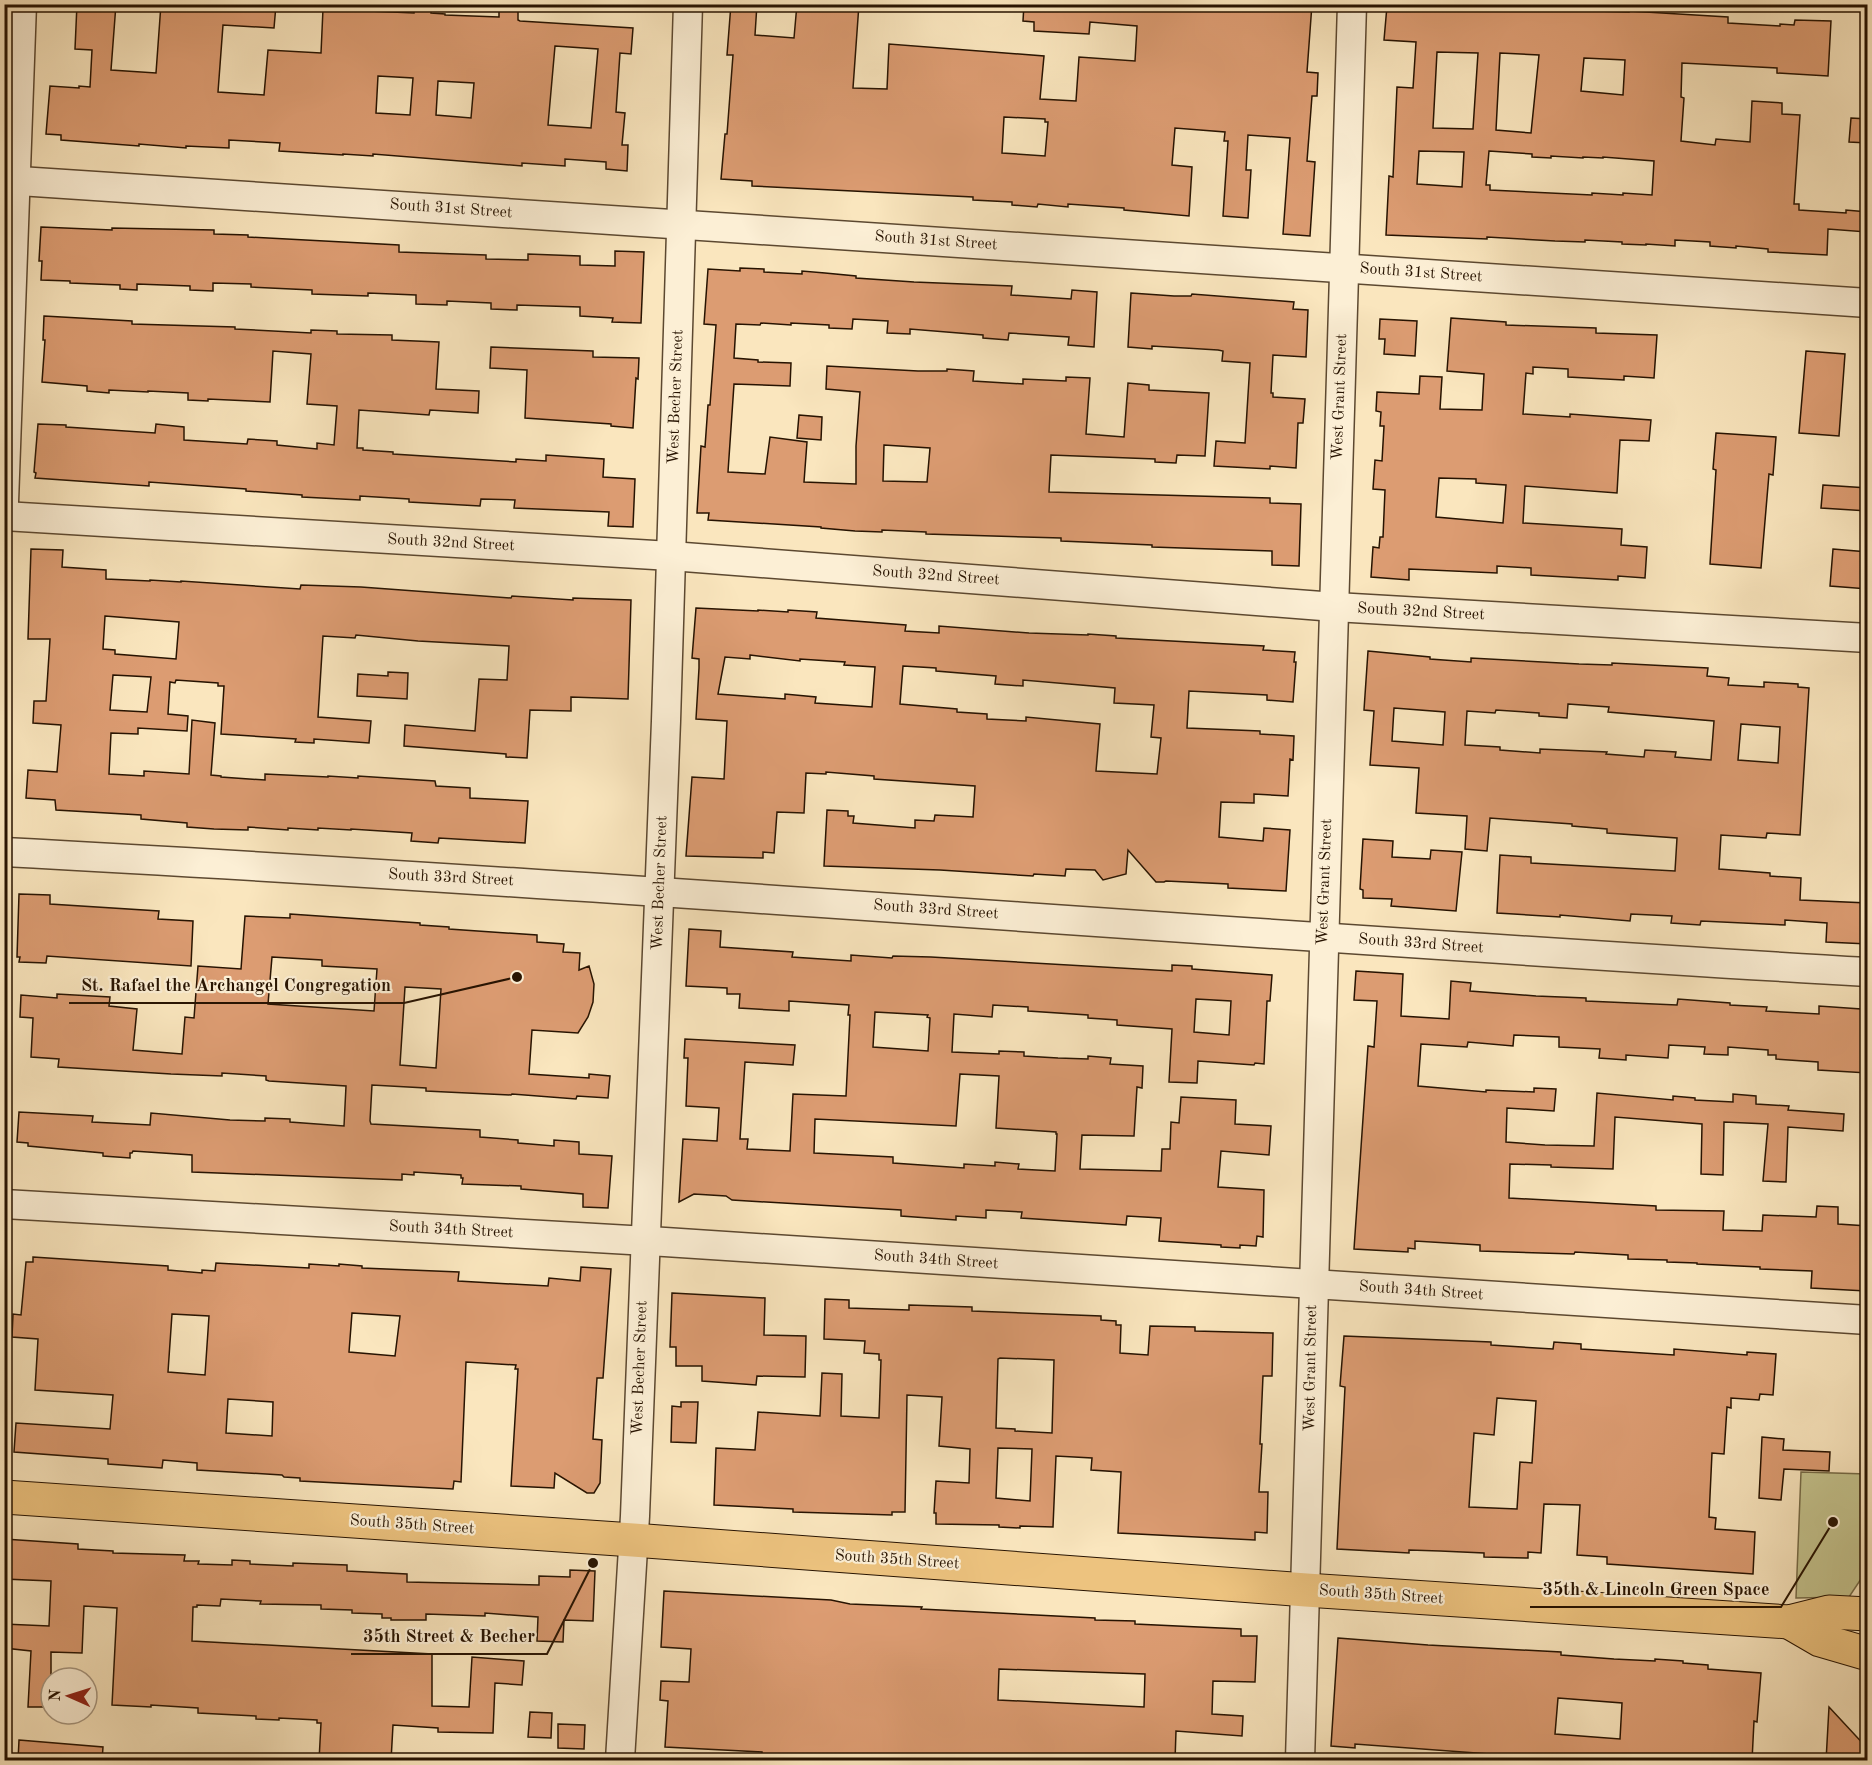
<svg xmlns="http://www.w3.org/2000/svg" width="1872" height="1765" font-family="'Old Standard TT',serif">
<style>
.green{fill:#c4c38d;stroke:#766b47;stroke-width:1.5}
.building{fill:#dc9c72;stroke:#271301;stroke-width:1.5;fill-rule:evenodd}
.lines{fill:none;stroke-linecap:round;stroke-linejoin:round}
.minor-casing{stroke:#5c4830;stroke-width:31}
.major-casing{stroke:#271301;stroke-width:35}
.minor{stroke:#fcefd5;stroke-width:28}
.major{stroke:#edc37f;stroke-width:33}
.labels{text-anchor:middle;dominant-baseline:central;stroke-width:4.5;stroke-linejoin:round;paint-order:stroke}
.street-label{font-size:16px;fill:#271301;stroke:#fcefd5}
.leader{fill:none;stroke:#271301;stroke-width:2}
.callout-dot{fill:#271301;stroke:#fcefd5;stroke-width:2}
.callout-label{font-size:18px;text-anchor:middle;font-weight:bold;fill:#271301;stroke:#fcefd5;stroke-width:4.5;stroke-linejoin:round;paint-order:stroke}
</style>
<rect width="100%" height="100%" fill="#fae6be"/>
<filter id="stains"><feTurbulence type="fractalNoise" baseFrequency=".00333" numOctaves="4"/><feColorMatrix values="0 0 0 0 .2 0 0 0 0 .09 0 0 0 0 .02 0 0 0 .5 -.17"/></filter>
<radialGradient id="worn" r=".72"><stop offset=".6" stop-color="#630" stop-opacity="0"/><stop offset="1" stop-color="#630" stop-opacity=".3"/></radialGradient>
<polygon class="green" points="1801,1472 1867,1474 1867,1570 1849,1597 1796,1598"/>
<g class="building">
<path d="M77 4H116L111 70 156 73 161 4 276 5 274 28 223 25 218 92 264 95 268 50 321 53 323 9 414 13V10L431 11V13L445 14V15L499 17V9L518 10V20L520 21 633 28 631 54 620 53 616 112 625 113 622 145H628L627 171 606 169V162L565 159V166L522 163V166L373 154V156L343 154V155L279 151 280 143 229 140V148L186 146V148L139 144V146L61 140V135L46 134 50 86 79 88V86L90 87 92 50 75 49ZM555 46 598 49 591 128 548 125ZM378 76 413 78 410 115 376 113ZM438 81 474 83 471 118 436 115Z"/>
<path d="M731 4H757L755 35 794 38 797 4H859L853 88 887 89 889 44 1044 56 1040 99 1076 101 1079 57 1135 61 1137 26 1090 22 1089 34 1034 31V22L1023 21 1024 4H1312L1307 72 1318 73 1317 96H1312L1307 161 1315 162 1310 236 1283 234 1290 138 1248 135 1246 170H1251L1248 218 1223 216 1228 141H1224L1225 132 1175 128 1172 165 1192 167 1189 216 1124 210V208L1068 204V207L1038 204 1037 207 1012 205V202L973 200V197L752 186V181L721 179 725 134H727L733 55H727ZM1004 117 1045 119V122H1048L1045 156 1002 153Z"/>
<path d="M1389 4 1448 8V4L1479 6V4H1517L1561 10 1629 12V11L1728 17V23L1780 26V24L1794 25 1795 20 1831 21 1828 76 1777 73V68L1682 63 1681 97 1684 98 1681 141 1715 145 1716 139 1750 142 1752 101 1782 103V114L1800 115 1794 204H1799V210L1846 213V210L1868 212 1867 232 1828 229 1827 255 1768 252V249L1736 246V248L1710 246V242L1675 240V246L1646 244V245L1622 244V242L1585 240V242L1555 241 1487 237V239L1386 235 1389 176 1393 177 1397 87 1413 88 1416 42 1384 40 1387 6ZM1437 52 1478 53 1473 129 1433 128ZM1500 53 1539 55 1531 133 1496 130ZM1584 58 1625 60 1623 95 1581 91ZM1419 151 1464 152 1462 187 1417 184ZM1489 151 1532 154V157L1551 158V156L1583 158V157L1603 158V157L1654 161 1652 195 1623 193V195L1592 193V195L1490 190V185H1486Z"/>
<polygon points="1851,118 1868,119 1868,143 1849,142"/>
<polygon points="41,227 112,230 112,228 214,230 214,234 248,235 248,237 399,245 399,252 486,255 486,259 528,260 528,254 580,256 580,265 615,266 615,251 644,252 641,323 612,322 613,318 580,316 580,307 517,305 517,310 491,309 491,303 447,301 447,305 416,304 416,295 368,293 368,296 312,294 312,290 251,287 251,284 213,283 213,291 190,290 190,286 137,284 137,290 120,289 120,285 70,283 70,281 41,280 42,261 39,261"/>
<path d="M740 268 764 269V272L802 274V271L825 273 856 276V278L914 282 1012 286 1011 295 1071 299 1072 290 1097 292 1094 347 1068 345 1069 337 1009 333 1008 340 983 338V335L910 329V334L887 333 888 321 853 319 852 329 829 328V325L791 323V325L761 323 760 325 736 324 734 358 758 360V362L791 363 790 386 734 384 728 472 765 474 770 437 807 442 804 482 856 484V446L860 392 826 389 827 366 918 371H947V369L974 371 973 381 1023 384V379L1066 381V377L1090 378 1086 434 1124 437 1128 383 1149 385V390L1209 393 1205 456 1177 455 1176 463 1155 462V459L1051 455 1049 492 1270 498V503L1301 504 1299 566 1272 565V551L1152 547V545L1061 541V538L926 534V532L882 530V532L855 531 821 528V527L708 520 709 513H697L701 446 705 447 708 405H710L716 325 704 324 708 269 740 271ZM884 445 930 448 927 482 883 481Z"/>
<polygon points="1131,293 1174,296 1191,296 1192,294 1294,302 1293,309 1308,310 1306,357 1273,355 1271,393 1273,393 1273,397 1305,399 1303,423 1298,423 1296,468 1270,466 1270,469 1214,466 1216,441 1245,443 1250,363 1222,361 1223,351 1218,350 1152,346 1152,349 1128,347"/>
<polygon points="44,316 132,321 132,324 235,327 235,329 311,333 311,330 337,331 337,334 392,335 392,340 439,342 436,389 479,391 478,413 430,410 429,415 359,410 357,448 363,448 363,450 393,452 393,454 516,462 516,459 546,461 546,455 604,459 603,477 635,479 633,527 608,526 609,512 514,508 515,500 481,499 480,506 409,502 409,499 360,496 360,500 302,497 302,495 246,491 246,489 149,482 149,486 35,478 36,473 34,472 38,424 66,425 66,427 155,433 156,424 184,427 184,440 247,444 248,439 277,441 277,445 317,449 317,443 334,445 337,406 307,404 311,354 273,351 270,402 208,399 208,401 188,400 188,393 148,391 148,392 109,390 109,393 87,391 87,386 42,382 45,340 43,340"/>
<path d="M1451 318 1506 322V325L1596 328V333L1657 335 1654 378 1624 376V380L1568 377V369L1533 367V374L1526 373 1523 414 1570 417V414L1651 420 1649 441 1620 440 1617 493 1525 486 1523 523 1622 529 1621 545 1647 547 1645 578 1618 576V580L1531 575V568L1497 566V573L1409 569V580L1371 577 1373 547 1379 548 1380 537H1383L1385 490 1373 489 1375 460 1382 461 1384 426H1380L1381 412 1376 411 1377 392 1419 394 1420 376 1442 377 1440 409 1482 410 1484 374 1447 371ZM1439 478 1476 479V483L1506 485 1503 523 1436 517Z"/>
<polygon points="1380,319 1417,321 1415,356 1384,354 1385,339 1379,339"/>
<polygon points="491,347 593,351 593,357 639,358 638,379 636,378 633,428 611,426 611,424 525,418 527,370 490,368"/>
<polygon points="1806,351 1845,354 1839,436 1799,433"/>
<polygon points="799,415 822,417 821,440 797,438"/>
<polygon points="1716,433 1776,437 1773,475 1769,474 1761,568 1710,564 1716,470 1713,469"/>
<polygon points="1823,485 1868,488 1868,511 1821,508"/>
<path d="M31 549 63 550 62 567 106 570V579L150 581V580L181 582V581L300 589 301 585 361 587 511 598 512 596 573 600V598L631 600 628 699 571 697V711L530 710 527 758 506 757V754L404 746 405 725 475 731 479 679 507 680 509 646 418 641 356 635 355 638 323 636 318 717 371 721 369 743 314 739V743L295 742 296 739 221 734 224 686H218V683L176 680 175 683 170 682 168 714 188 716 187 731 138 728V734L111 733 109 774 144 776V771L189 774 192 720 215 723 211 775 221 776V777L265 780V774L328 777V776L358 778V776L435 781 436 786 470 788V798L528 801 525 843 439 838 438 843 411 841 412 833 351 829V830L318 828V830L288 828V830L248 827V830L214 829 187 827V823L141 819V815L56 810 55 800 26 798 28 770 57 772 61 725 33 723 34 701H46L50 639H28ZM105 616 179 622 176 659 115 654V650L103 649ZM113 675 151 677 147 712 110 710Z"/>
<polygon points="1833,549 1868,552 1868,589 1830,586"/>
<path d="M696 608 758 611V610L788 612V610L817 612 816 618 906 625 905 631 939 633V626L1029 633 1088 635V634L1116 636V638L1264 646 1263 650 1295 652 1294 662H1296L1293 702 1267 700V695L1189 691 1187 728 1260 731V734L1294 736 1293 760 1290 759 1288 796 1254 794V803L1221 802 1219 837 1263 841 1264 828 1290 830 1286 891 1228 888V884L1166 881 1164 882H1156L1128 850 1126 874 1103 880 1095 870 1066 869 1065 876 1034 874 1033 876 940 870 824 866 827 810 848 811V816H854L853 823 915 828V820L934 821 935 815 973 817 975 786 874 779V776L826 772V774L806 773 804 813 777 812 774 853 763 852V858L686 856 692 777 724 779 727 721 696 719 699 668V659L692 658ZM750 655 800 661V659L845 662 844 665 875 667 872 707 815 703 816 697 785 694V699L718 694 725 657 750 659ZM903 666 936 668V671L996 676 995 684 1023 686V680L1115 688 1114 703 1154 705 1151 737 1161 738 1157 774 1096 771 1100 724 1026 717V721L987 719V714L957 712V709L900 704Z"/>
<path d="M1368 651 1430 657V659L1471 662V658L1579 664 1612 665V663L1708 668 1707 676 1729 678 1728 685 1764 687V682L1798 684V687L1809 688 1800 835 1767 833 1766 838 1721 835 1719 869 1770 873V876L1801 878 1800 900 1868 903V944L1826 942 1827 923 1785 920V925L1701 921 1700 925 1671 923 1672 916 1631 914 1630 921 1560 915V917L1497 913 1500 855 1531 857V863L1675 871 1677 838 1607 833V829L1572 826V824L1490 818 1487 851 1465 849 1467 816 1416 813 1419 768 1370 765 1374 711 1364 710ZM1568 704 1609 707 1608 712 1714 721 1711 760 1675 757 1676 752 1645 750 1644 757 1606 754 1607 752 1540 749V753L1500 750V747L1465 745 1467 711 1495 713 1496 710 1539 713V716L1567 718ZM1394 708 1445 712 1443 745 1392 741ZM1741 724 1780 727 1778 763 1738 760Z"/>
<polygon points="388,672 408,673 407,699 357,696 358,674 388,676"/>
<polygon points="1363,839 1393,841 1392,857 1430,859 1431,850 1462,852 1456,911 1391,906 1392,899 1363,898 1363,890 1360,889"/>
<polygon points="19,894 50,895 50,904 159,911 158,919 193,921 191,966 47,956 46,963 19,962 20,957 17,957"/>
<path d="M290 914 420 923V925L449 927V929L537 935V942L564 944 563 952 580 953 579 970 589 966 594 984 593 1002 588 1017 578 1033 532 1030 529 1074 589 1078V1074L610 1076 608 1098 577 1096 576 1099 512 1094 511 1095 446 1092 426 1091V1088L372 1085 370 1121 371 1124 480 1130V1137L518 1140V1143L554 1146V1140L579 1142V1154L612 1156 608 1208 583 1207V1194L521 1189V1186L462 1184 463 1178H461V1175L414 1172V1175L402 1174V1180L192 1172V1155L133 1151 132 1153H130V1158L103 1156V1153L28 1146V1143L17 1142 19 1112 93 1116 92 1122 150 1125 151 1113 230 1120 265 1121V1118L290 1119V1122L344 1126 346 1086 269 1081 266 1080V1076L222 1073V1076L171 1074 58 1067 59 1059 31 1057 33 1018 20 1017 21 995 57 998V994L110 997 109 1006 137 1009 133 1050 182 1054 185 1017 194 1018 198 966 241 969 245 916 290 918ZM272 957 322 960V966L377 969 374 1011 268 1004ZM405 987 441 989 436 1068 400 1065Z"/>
<path d="M689 929 721 931 720 947 793 952 792 957 851 961V955L892 958 893 956 931 957 1172 971V965L1192 966V969L1272 975 1270 1001H1267L1264 1064 1255 1063 1254 1065 1198 1061 1197 1083 1169 1082 1172 1029 1117 1025V1020L1088 1018V1015L1028 1011V1007L993 1005 992 1017 954 1014 952 1052 999 1054V1051L1024 1052V1056L1058 1058 1088 1059V1056L1111 1058 1110 1064 1143 1066 1142 1088 1137 1087 1134 1136 1082 1135 1080 1169 1161 1171 1162 1149H1170L1171 1122 1179 1123 1181 1097 1236 1100 1235 1124 1271 1126 1269 1155 1221 1151 1218 1187 1264 1190 1263 1237 1257 1236 1256 1246 1240 1245V1248L1221 1247V1245L1159 1241 1161 1218 1127 1216 1126 1225 1021 1218 1022 1212 986 1210V1218L956 1216V1220L901 1216V1210L732 1200 726 1196 694 1194 679 1202 683 1139 717 1141 719 1108 686 1106 688 1058H684L685 1039 795 1045 793 1065 745 1062 740 1139H748L747 1149 790 1151 793 1094 846 1096 850 1015H848L849 1005 789 1001V1011L739 1008 740 994H727V988L686 986ZM1196 999 1231 1001 1229 1035 1194 1032ZM875 1012 928 1015 927 1017 930 1018 928 1051 873 1047ZM960 1074 999 1076 996 1128 1056 1132V1134H1057L1055 1171 1018 1169 1019 1164 995 1162V1166L964 1164V1168L893 1163V1157L814 1153 815 1119 956 1126Z"/>
<polygon points="1356,971 1403,974 1401,1016 1449,1019 1451,981 1471,983 1470,991 1536,996 1586,998 1586,1001 1677,1005 1678,999 1730,1003 1730,1005 1767,1007 1766,1011 1819,1014 1819,1006 1861,1009 1861,1015 1868,1015 1868,1073 1818,1070 1818,1062 1776,1059 1776,1055 1768,1055 1768,1050 1728,1047 1728,1055 1704,1054 1705,1047 1669,1045 1668,1058 1626,1055 1626,1060 1599,1058 1600,1049 1559,1047 1559,1037 1514,1035 1513,1046 1468,1042 1467,1047 1421,1044 1418,1086 1486,1092 1486,1090 1534,1092 1534,1088 1556,1089 1554,1111 1507,1108 1506,1142 1545,1145 1594,1146 1597,1093 1673,1100 1673,1096 1695,1098 1695,1100 1733,1102 1733,1094 1756,1096 1756,1104 1789,1106 1788,1110 1844,1114 1843,1131 1788,1127 1786,1182 1763,1181 1768,1124 1724,1122 1723,1175 1701,1174 1702,1124 1615,1117 1613,1169 1551,1167 1551,1165 1510,1164 1509,1198 1656,1206 1656,1210 1724,1211 1723,1230 1762,1231 1763,1215 1816,1217 1817,1206 1838,1207 1838,1224 1868,1226 1866,1291 1811,1288 1812,1271 1760,1269 1760,1267 1697,1264 1697,1263 1667,1262 1667,1260 1628,1259 1628,1255 1575,1252 1574,1254 1480,1251 1480,1245 1415,1241 1415,1249 1408,1248 1408,1252 1354,1249 1368,1046 1374,1047 1377,1001 1354,1000"/>
<path d="M33 1257 168 1266V1270L202 1273V1270L215 1271 216 1263 309 1268V1264L339 1266V1264L362 1266V1268L459 1272 458 1281 548 1286 549 1278 580 1281 581 1267 611 1269 603 1378H597L593 1439 602 1440 600 1483 594 1493H587L555 1473 554 1488 511 1486 518 1369H515L516 1365 466 1362 461 1482 454 1481 453 1489 300 1481V1478L284 1477 282 1475 197 1470V1463L163 1460 162 1468 108 1464V1459L14 1452 16 1423 110 1429 113 1395 35 1390 38 1339 12 1337 13 1314 21 1315 26 1262H33ZM352 1313 400 1316 395 1356 349 1352ZM172 1314 209 1316 205 1375 168 1372ZM228 1399 273 1402 272 1436 226 1433Z"/>
<polygon points="672,1293 765,1298 764,1335 806,1336 805,1377 757,1376 756,1385 702,1381 702,1366 676,1366 676,1347 670,1347"/>
<path d="M825 1299 849 1300V1308L909 1310V1305L972 1307V1311L1101 1316V1320L1116 1321V1325H1121L1120 1353 1148 1355 1150 1326 1195 1327V1331L1273 1333 1272 1376H1263L1260 1444H1262L1259 1492H1268L1267 1533 1255 1532V1540L1118 1533 1121 1472 1091 1470 1092 1458 1056 1456 1053 1527 1020 1526V1528L999 1527V1525L936 1524V1513H934L936 1481 969 1483 970 1449 939 1446 942 1397 907 1395 905 1512H892V1515L793 1512V1509L714 1505 716 1448 755 1450 758 1412 820 1416 822 1373 842 1374 841 1416 879 1418 881 1360H879V1354L864 1353 865 1341 824 1339ZM1000 1358 1054 1360 1052 1433 1015 1431V1429L996 1428 998 1359ZM998 1448 1032 1449 1030 1501 996 1498Z"/>
<path d="M1344 1336 1491 1342V1345L1553 1349 1554 1342 1581 1344V1349L1674 1355V1349L1747 1355V1352L1776 1354 1773 1395 1760 1394 1759 1400 1731 1398V1408L1727 1407 1724 1454 1712 1453 1709 1517 1716 1518 1715 1529 1755 1532 1753 1574 1607 1564V1557L1577 1555 1580 1505 1544 1504 1541 1553 1528 1552V1558L1484 1557V1553L1440 1551 1409 1550V1553L1337 1549 1345 1387 1340 1386ZM1497 1398 1536 1401 1532 1463 1520 1462 1517 1509 1469 1507 1474 1433 1494 1435Z"/>
<polygon points="681,1402 698,1402 696,1443 671,1442 672,1406 681,1407"/>
<polygon points="1762,1437 1784,1439 1783,1450 1830,1452 1829,1471 1784,1469 1781,1500 1759,1498"/>
<polygon points="4,1539 78,1544 78,1549 113,1551 113,1553 185,1555 184,1561 199,1561 198,1564 232,1565 232,1560 250,1561 250,1564 293,1566 293,1563 347,1565 347,1571 407,1574 407,1582 539,1585 539,1576 570,1577 570,1570 595,1571 593,1621 564,1620 563,1642 537,1641 538,1617 485,1613 485,1616 426,1614 426,1620 391,1620 391,1618 382,1618 382,1614 352,1613 352,1610 321,1609 321,1605 260,1604 261,1601 221,1599 220,1606 197,1605 197,1607 193,1607 192,1641 432,1654 432,1706 469,1707 472,1657 524,1661 522,1685 495,1683 493,1733 438,1732 438,1728 393,1725 391,1761 319,1761 321,1723 317,1723 317,1720 279,1718 279,1720 256,1719 256,1716 198,1713 198,1708 151,1705 151,1707 112,1705 117,1608 84,1606 82,1653 51,1652 51,1701 46,1701 45,1707 28,1707 31,1651 4,1648 4,1624 49,1626 51,1581 4,1579"/>
<path d="M664 1591 831 1600 850 1604 922 1607 921 1609 1095 1618V1620L1135 1621V1624L1241 1629V1636H1257L1255 1682 1213 1681 1212 1714 1243 1716 1242 1736 1176 1731 1175 1761H871L824 1757V1759L762 1755V1752L665 1747 668 1701 660 1700 661 1681 689 1682 691 1649 661 1647ZM999 1669 1145 1674 1144 1707 998 1700Z"/>
<path d="M1338 1638 1428 1645 1561 1652V1655L1614 1659 1655 1661V1659L1683 1661V1663L1708 1665V1669L1761 1673 1757 1722 1754 1721 1752 1761H1595L1571 1759V1757L1532 1758V1756L1490 1754 1355 1744V1748L1331 1746ZM1558 1698 1622 1703 1620 1739 1555 1734Z"/>
<polygon points="1829,1707 1868,1749 1868,1761 1826,1761"/>
<polygon points="530,1712 552,1713 551,1738 528,1737"/>
<polygon points="558,1724 585,1725 584,1749 558,1748"/>
<polygon points="19,1740 103,1747 102,1761 18,1761"/>
</g>
<g class="lines">
<g class="minor-casing">
<g id="minor">
<polyline points="4,180 1868,303"/>
<polyline points="4,502 22,4"/>
<polyline points="4,516 671,556 1335,607 1868,638"/>
<path d="M4 852C626 885 1246 936 1868 972"/>
<polyline points="4,1204 665,1242 1868,1320"/>
<polyline points="620,1760 635,1516 666,721 688,4"/>
<polyline points="1300,1760 1352,4"/>
</g>
</g>
<g class="major-casing">
<g id="major">
<polyline points="4,1497 633,1540 1306,1590 1789,1622 1829,1612 1868,1614"/>
<polyline points="1789,1622 1820,1640 1868,1654"/>
</g>
</g>
<use href="#minor" class="minor"/>
<use href="#major" class="major"/>
</g>
<g class="labels">
<g class="street-label">
<text transform="translate(451 209) rotate(4)">South 31st Street</text>
<text transform="translate(936 241) rotate(4)">South 31st Street</text>
<text transform="translate(1421 273) rotate(4)">South 31st Street</text>
<text transform="translate(676 397) rotate(-88)">West Becher Street</text>
<text transform="translate(1340 397) rotate(-88)">West Grant Street</text>
<text transform="translate(451 543) rotate(3)">South 32nd Street</text>
<text transform="translate(936 576) rotate(4)">South 32nd Street</text>
<text transform="translate(1421 612) rotate(3)">South 32nd Street</text>
<text transform="translate(451 878) rotate(3)">South 33rd Street</text>
<text transform="translate(1325 882) rotate(-88)">West Grant Street</text>
<text transform="translate(660 883) rotate(-88)">West Becher Street</text>
<text transform="translate(936 910) rotate(4)">South 33rd Street</text>
<text transform="translate(1421 944) rotate(4)">South 33rd Street</text>
<text transform="translate(451 1230) rotate(3)">South 34th Street</text>
<text transform="translate(936 1260) rotate(4)">South 34th Street</text>
<text transform="translate(1421 1291) rotate(4)">South 34th Street</text>
<text transform="translate(640 1368) rotate(-88)">West Becher Street</text>
<text transform="translate(1311 1368) rotate(-89)">West Grant Street</text>
<text transform="translate(412 1525) rotate(4)">South 35th Street</text>
<text transform="translate(897 1560) rotate(4)">South 35th Street</text>
<text transform="translate(1381 1595) rotate(4)">South 35th Street</text>
</g>
</g>
<path class="leader" d="M517 977L404 1003H69M1833 1522L1781 1607H1530M593 1563L547 1654H351"/>
<g class="callout-dot">
<circle cx="517" cy="977" r="6"/>
<circle cx="1833" cy="1522" r="6"/>
<circle cx="593" cy="1563" r="6"/>
</g>
<g class="callout-label">
<text x="236" y="991">St. Rafael the Archangel Congregation</text>
<text x="1656" y="1595">35th &amp; Lincoln Green Space</text>
<text x="449" y="1642">35th Street &amp; Becher</text>
</g>
<rect width="1872" height="1765" fill="none" stroke="#fae6be" stroke-width="24"/>
<rect x="6" y="6" width="1860" height="1753" fill="none" stroke="#271301" stroke-width="3"/>
<rect x="12" y="12" width="1848" height="1741" fill="none" stroke="#271301" stroke-width="1.5"/>
<g transform="translate(69 1696) rotate(273)"><circle r="28" fill="#fcefd5" stroke="#a79780" stroke-width="1.5"/>
<path d="M0-4.5L10 22L0 15L-10 22Z" fill="#8f2418"/>
<text y="-9" font-size="16" font-weight="bold" text-anchor="middle" fill="#271301">N</text>
</g>
<rect width="100%" height="100%" filter="url(#stains)"/>
<rect width="100%" height="100%" fill="url(#worn)"/>
</svg>
